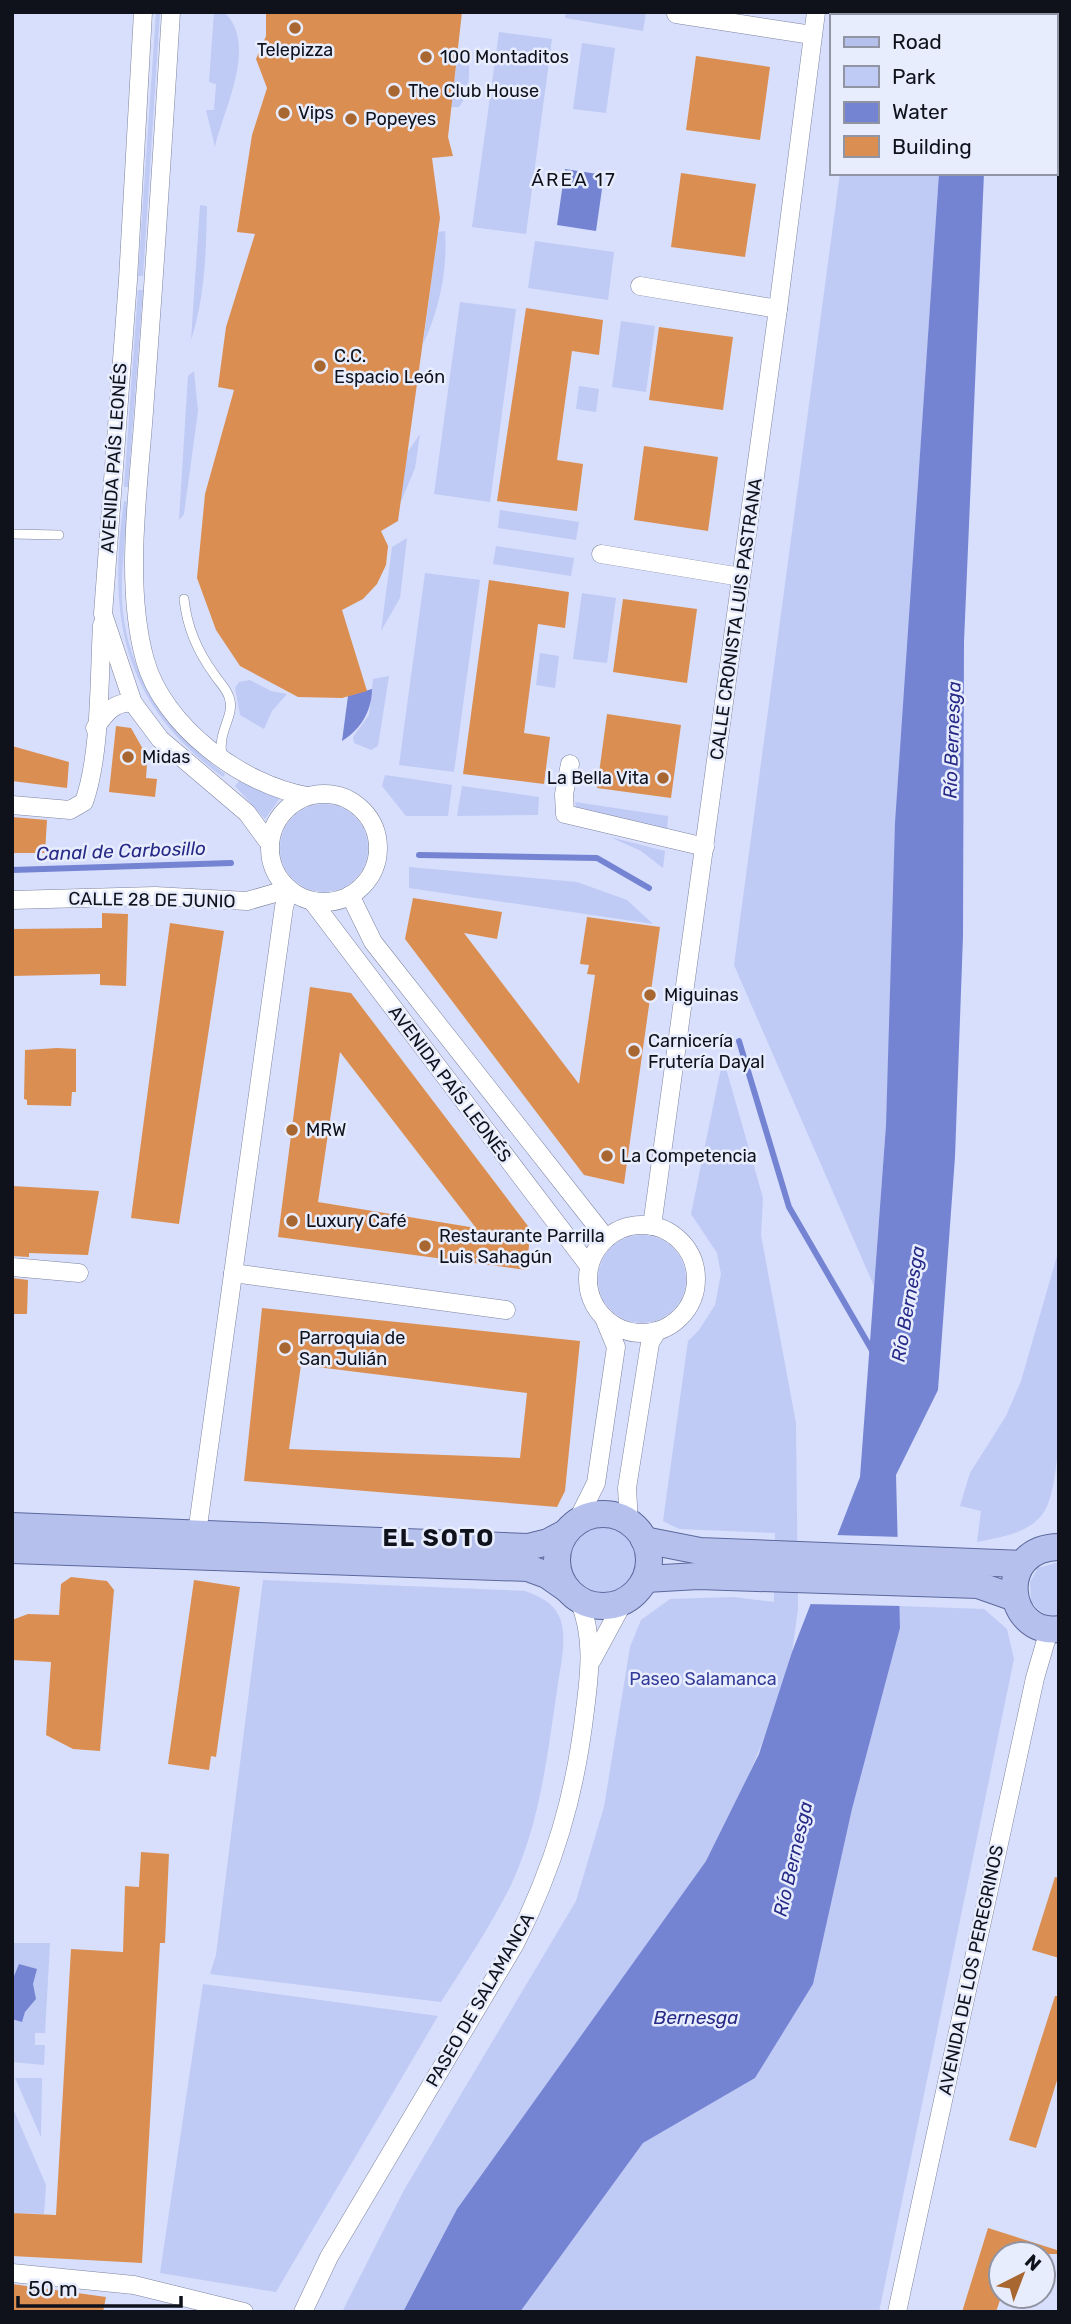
<svg xmlns="http://www.w3.org/2000/svg" width="1071" height="2324" font-family="Rubik,sans-serif">
<style>
.green{fill:#bfcaf5}
.water{fill:#7484d3}
.pier{fill:#d8dffc}
.lines{fill:none;stroke-linecap:round;stroke-linejoin:round}
.stream{stroke:#7484d3;stroke-width:6}
.building{fill:#db8e51;fill-rule:evenodd}
.lane-casing{stroke:#7e849e;stroke-width:10}
.street-casing{stroke:#7e849e;stroke-width:19}
.primary-casing{stroke:#5c689c;stroke-width:28}
.lane{stroke:#fff;stroke-width:9}
.street{stroke:#fff;stroke-width:18}
.primary{stroke:#b6c0ed;stroke-width:26}
.poi-dot{fill:#a86731;stroke:#e8edfe;stroke-width:2.5}
.labels{text-anchor:middle;dominant-baseline:central;stroke-width:5;stroke-linejoin:round;paint-order:stroke}
.poi-label{font-size:18px;fill:#0f121b;stroke:#e8edfe;text-anchor:start}
.street-label{font-size:18px;fill:#0f121b;stroke:#e8edfe}
.park-label{font-size:18px;fill:#333b99;stroke:#e8edfe}
.neighbourhood-label{font-size:19px;letter-spacing:2px;fill:#0f121b;stroke:#e8edfe}
.water-label{font-size:19px;font-style:italic;fill:#272a87;stroke:#e8edfe}
.district-label{font-size:24px;font-weight:bold;letter-spacing:2px;fill:#0f121b;stroke:#e8edfe}
</style>
<rect width="100%" height="100%" fill="#d8dffc"/>
<g class="green">
<polygon points="156,12 160,12 143,276 138,276"/>
<path d="M214 12H224C259 44 223 110 215 147L206 110H214L216 84 209 82Z"/>
<polygon points="566,12 646,12 643,31 565,18"/>
<polygon points="862,12 973,12 972,16 861,16"/>
<polygon points="499,32 552,39 526,234 472,227"/>
<polygon points="582,43 615,48 606,113 573,109"/>
<path d="M467 51C471 68 470 93 459 107H451L457 61Z"/>
<polygon points="840,173 939,173 918,486 886,1125 874,1286 734,965"/>
<path d="M200 205 207 206C206 252 205 297 191 340Z"/>
<path d="M445 231C448 268 439 311 423 344L438 232Z"/>
<polygon points="535,241 614,252 608,300 528,288"/>
<polygon points="138,290 143,290 128,487 124,487"/>
<polygon points="460,302 516,309 490,502 434,494"/>
<polygon points="621,321 655,326 646,392 612,387"/>
<polygon points="194,371 198,411 184,514 179,520 188,376"/>
<polygon points="579,386 599,389 596,412 576,409"/>
<polygon points="420,434 415,468 400,504 407,453"/>
<path d="M124 501 128 502C126 534 121 567 122 599 125 672 168 733 225 774L223 777C123 705 107 618 124 501Z"/>
<polygon points="500,510 579,522 576,540 498,528"/>
<polygon points="407,538 400,598 381,631 392,547"/>
<polygon points="496,546 574,558 571,576 493,564"/>
<polygon points="425,573 480,580 454,772 399,765"/>
<polygon points="582,593 616,598 607,663 573,659"/>
<polygon points="540,653 559,656 555,688 536,685"/>
<polygon points="389,676 378,746 371,750 354,743 353,737 369,715 373,679"/>
<polygon points="250,680 271,691 287,694 272,711 264,729 240,715 235,688 239,682"/>
<polygon points="385,775 452,785 448,816 406,816 382,786"/>
<polygon points="239,781 280,798 265,819 235,786"/>
<polygon points="462,786 539,797 538,815 457,816"/>
<polygon points="575,802 668,816 667,831 576,807"/>
<circle cx="324" cy="848" r="44"/>
<polygon points="610,837 665,851 663,868 641,851"/>
<polygon points="409,867 577,882 627,900 653,924 409,888"/>
<polygon points="723,1058 763,1198 761,1235 796,1423 798,1609 792,1652 776,1709 734,1811 706,1861 457,2209 403,2312 342,2312 404,2190 576,1901 604,1807 630,1647 641,1620 670,1599 733,1597 774,1602 775,1533 679,1529 663,1521 688,1341 699,1330 715,1305 721,1274 717,1253 691,1214"/>
<circle cx="642" cy="1279" r="44"/>
<path d="M1059 1249C1059 1299 1068 1478 1044 1512 1029 1534 1001 1537 977 1542L981 1511 960 1506 970 1473 1006 1416 1021 1381Z"/>
<circle cx="603" cy="1560" r="33"/>
<path d="M1059 1562V1616C1046 1617 1038 1611 1031 1601L1030 1582 1038 1568Z"/>
<path d="M263 1580 525 1591C541 1597 555 1603 561 1621 567 1642 560 1668 557 1690 547 1757 540 1824 510 1887 490 1927 465 1964 441 2002L210 1974 216 1955Z"/>
<polygon points="898,1606 984,1609 1007,1629 1014,1659 879,2312 520,2312 643,2143 755,2078 812,1984 852,1809 900,1628"/>
<polygon points="12,1943 50,1943 45,2033 35,2033 35,2045 45,2045 44,2065 12,2062 12,2019 22,2021 25,2012 36,1999 15,1978 12,1981"/>
<polygon points="203,1984 438,2016 276,2292 160,2273"/>
<polygon points="15,2078 42,2078 41,2137"/>
<polygon points="12,2106 46,2185 44,2214 12,2213"/>
</g>
<g class="water">
<polygon points="565,169 604,175 596,231 557,225"/>
<polygon points="939,173 984,173 964,642 963,936 955,1157 938,1390 896,1475 900,1628 852,1809 813,1984 755,2078 643,2143 520,2312 403,2312 457,2209 706,1861 759,1754 792,1652 860,1477 886,1125 895,823"/>
<path d="M372 689C372 711 360 730 342 741L348 696Z"/>
<polygon points="19,1964 37,1969 33,1984 36,1999 25,2012 22,2022 12,2019 12,1981"/>
</g>
<polygon class="pier" points="834,1535 901,1537 902,1606 807,1604"/>
<g class="lines">
<g class="stream">
<polyline points="419,855 597,858 649,888"/>
<polyline points="12,870 231,863"/>
<polyline points="739,1041 789,1207 873,1352"/>
</g>
</g>
<g class="building">
<polygon points="266,12 462,12 448,137 453,156 432,158 440,218 398,521 381,531 388,546 386,565 377,584 363,599 342,610 367,691 342,698 298,697 240,666 216,630 197,578 205,494 234,390 218,387 226,327 255,234 237,232 252,135 267,88 256,59 266,36"/>
<polygon points="696,56 770,67 760,140 686,130"/>
<polygon points="681,173 756,184 745,257 671,247"/>
<polygon points="526,308 603,320 599,355 572,351 557,460 583,464 577,511 497,501"/>
<polygon points="659,327 733,337 723,410 649,400"/>
<polygon points="644,446 718,457 708,531 634,520"/>
<polygon points="489,580 569,592 565,628 538,624 524,733 550,737 544,784 463,774"/>
<polygon points="623,599 697,609 687,683 613,672"/>
<polygon points="607,714 681,725 671,798 597,788"/>
<polygon points="116,726 131,728 144,751 142,763 147,764 146,778 157,779 155,797 109,792"/>
<polygon points="12,746 69,762 67,788 12,781"/>
<polygon points="12,817 47,820 45,853 12,853"/>
<polygon points="413,898 502,912 497,939 464,933 579,1084 595,975 587,974 589,965 580,964 587,917 660,927 624,1184 584,1175 405,939"/>
<polygon points="102,913 128,914 126,986 100,985 100,974 12,976 12,929 102,928"/>
<polygon points="170,923 224,931 179,1224 131,1218"/>
<path d="M310 987 351 993 531 1230 526 1270 278 1237ZM340 1052 476 1228 318 1202Z"/>
<polygon points="57,1048 76,1049 76,1092 72,1092 71,1106 27,1105 27,1100 24,1099 25,1050"/>
<polygon points="12,1186 99,1191 88,1255 29,1253 29,1257 12,1256"/>
<polygon points="12,1278 28,1280 27,1314 12,1314"/>
<path d="M262 1308 580 1341 565 1491 557 1507 244 1481ZM301 1365 527 1393 520 1458 289 1449Z"/>
<polygon points="71,1577 107,1581 114,1590 100,1751 73,1749 46,1735 51,1662 12,1660 12,1620 28,1614 59,1615 61,1584"/>
<polygon points="194,1580 240,1587 216,1757 211,1756 209,1770 168,1764"/>
<polygon points="141,1852 169,1854 165,1943 160,1943 142,2263 12,2256 12,2213 56,2215 71,1949 123,1952 125,1886 139,1887"/>
<polygon points="1055,1877 1059,1878 1059,1958 1032,1950"/>
<polygon points="1055,1996 1059,1996 1059,2074 1036,2148 1009,2140"/>
<polygon points="988,2228 1057,2250 1057,2254 1001,2254 1001,2297 996,2312 962,2312"/>
<polygon points="12,2284 106,2297 103,2312 12,2312"/>
</g>
<g class="lines">
<g class="lane-casing">
<g id="lane">
<polyline points="12,534 59,535"/>
<path d="M184 599C187 627 197 651 214 674 219 682 226 688 229 697 236 715 217 731 222 755"/>
</g>
</g>
<g class="street-casing">
<g id="street">
<polyline points="143,12 128,280 103,614 133,703 160,739 247,813 269,843"/>
<path d="M171 12C163 141 155 269 145 397 140 479 123 581 145 660 163 726 242 785 307 796"/>
<polyline points="676,14 812,35"/>
<polyline points="640,286 778,309"/>
<polyline points="601,554 741,577"/>
<path d="M95 728C105 714 114 701 133 703"/>
<polyline points="570,764 564,794 565,814 705,847"/>
<circle cx="324" cy="848" r="54"/>
<path d="M12 805 70 810 84 802C101 754 99 677 102 625"/>
<polyline points="350,895 373,942 606,1238"/>
<polyline points="12,900 155,896 247,901 289,889"/>
<polyline points="312,901 589,1266"/>
<circle cx="642" cy="1279" r="54"/>
<polyline points="652,1226 778,309 816,12"/>
<polyline points="12,1267 79,1273"/>
<polyline points="233,1273 506,1310"/>
<polyline points="576,1523 596,1483 616,1347 604,1318"/>
<polyline points="629,1523 627,1488 650,1343 657,1331"/>
<polyline points="197,1533 284,907 289,889"/>
<polyline points="592,1660 624,1601"/>
<polyline points="12,2273 134,2285 244,2312"/>
<path d="M303 2312 329 2257 515 1944C554 1866 575 1797 585 1710 590 1672 594 1636 579 1600"/>
<polyline points="897,2312 1035,1678 1049,1630"/>
</g>
</g>
<g class="primary-casing">
<g id="primary">
<circle cx="603" cy="1560" r="46"/>
<polyline points="12,1526 528,1547 548,1542 565,1533"/>
<polyline points="644,1540 700,1551 1021,1564"/>
<path d="M1059 1547C994 1548 1006 1637 1059 1629"/>
<polyline points="12,1550 528,1568 547,1575 567,1589"/>
<polyline points="646,1579 698,1576 978,1585 1015,1598"/>
</g>
</g>
<use href="#lane" class="lane"/>
<use href="#street" class="street"/>
<use href="#primary" class="primary"/>
</g>
<g class="poi-dot">
<circle cx="295" cy="28" r="7"/>
<circle cx="426" cy="57" r="7"/>
<circle cx="394" cy="91" r="7"/>
<circle cx="284" cy="113" r="7"/>
<circle cx="351" cy="119" r="7"/>
<circle cx="320" cy="366" r="7"/>
<circle cx="128" cy="757" r="7"/>
<circle cx="663" cy="778" r="7"/>
<circle cx="650" cy="995" r="7"/>
<circle cx="634" cy="1051" r="7"/>
<circle cx="292" cy="1130" r="7"/>
<circle cx="607" cy="1156" r="7"/>
<circle cx="292" cy="1221" r="7"/>
<circle cx="425" cy="1246" r="7"/>
<circle cx="285" cy="1348" r="7"/>
</g>
<g class="labels">
<g class="poi-label">
<text x="295" y="50" text-anchor="middle">Telepizza</text>
<text x="440" y="57">100 Montaditos</text>
<text x="408" y="91">The Club House</text>
<text x="298" y="113">Vips</text>
<text x="365" y="119">Popeyes</text>
<text x="334" y="356">C.C.<tspan x="334" dy="21">Espacio León</tspan></text>
<text x="142" y="757">Midas</text>
<text x="649" y="778" text-anchor="end">La Bella Vita</text>
<text x="664" y="995">Miguinas</text>
<text x="648" y="1041">Carnicería<tspan x="648" dy="21">Frutería Dayal</tspan></text>
<text x="306" y="1130">MRW</text>
<text x="621" y="1156">La Competencia</text>
<text x="306" y="1221">Luxury Café</text>
<text x="439" y="1236">Restaurante Parrilla<tspan x="439" dy="21">Luis Sahagún</tspan></text>
<text x="299" y="1338">Parroquia de<tspan x="299" dy="21">San Julián</tspan></text>
</g>
<g class="street-label">
<text transform="translate(114 458) rotate(-86)">AVENIDA PAÍS LEONÉS</text>
<text transform="translate(736 619) rotate(-82)">CALLE CRONISTA LUIS PASTRANA</text>
<text transform="translate(152 900) rotate(1)">CALLE 28 DE JUNIO</text>
<text transform="translate(450 1084) rotate(53)">AVENIDA PAÍS LEONÉS</text>
<text transform="translate(971 1970) rotate(-78)">AVENIDA DE LOS PEREGRINOS</text>
<text transform="translate(480 2000) rotate(-60)">PASEO DE SALAMANCA</text>
</g>
<g class="park-label">
<text x="703" y="1679">Paseo Salamanca</text>
</g>
<g class="neighbourhood-label">
<text x="574" y="179">ÁREA 17</text>
</g>
<g class="water-label">
<text transform="translate(952 740) rotate(-88)">Río Bernesga</text>
<text transform="translate(121 851) rotate(-2)">Canal de Carbosillo</text>
<text transform="translate(908 1304) rotate(-80)">Río Bernesga</text>
<text transform="translate(793 1859) rotate(-77)">Río Bernesga</text>
<text x="696" y="2017">Bernesga</text>
</g>
<g class="district-label">
<text x="439" y="1538">EL SOTO</text>
</g>
</g>
<rect width="1071" height="2324" fill="none" stroke="#0f121b" stroke-width="28"/>
<rect x="830" y="14" width="228" height="161" fill="#e8edfe" stroke="#9195a3" stroke-width="2"/>
<rect x="844" y="37" width="35" height="10" fill="#b6c0ed" stroke="#9195a3" stroke-width="2"/>
<text x="892" y="49" font-size="21" fill="#0f121b">Road</text>
<rect x="844" y="66" width="35" height="21" fill="#bfcaf5" stroke="#9195a3" stroke-width="2"/>
<text x="892" y="84" font-size="21" fill="#0f121b">Park</text>
<rect x="844" y="102" width="35" height="21" fill="#7484d3" stroke="#9195a3" stroke-width="2"/>
<text x="892" y="119" font-size="21" fill="#0f121b">Water</text>
<rect x="844" y="136" width="35" height="21" fill="#db8e51" stroke="#9195a3" stroke-width="2"/>
<text x="892" y="154" font-size="21" fill="#0f121b">Building</text>
<g transform="translate(1022 2275) rotate(42)"><circle r="33" fill="#e8edfe" stroke="#9195a3" stroke-width="2"/>
<path d="M0-5L12 26L0 18L-12 26Z" fill="#a86731"/>
<text y="-10" font-size="19" font-weight="bold" text-anchor="middle" fill="#0f121b">N</text>
</g>
<path d="M18 2296v10h163v-10" fill="none" stroke="#0f121b" stroke-width="3.5"/>
<text x="28" y="2296" font-size="21" fill="#0f121b" stroke="#e8edfe" stroke-width="5" paint-order="stroke">50 m</text>
</svg>
